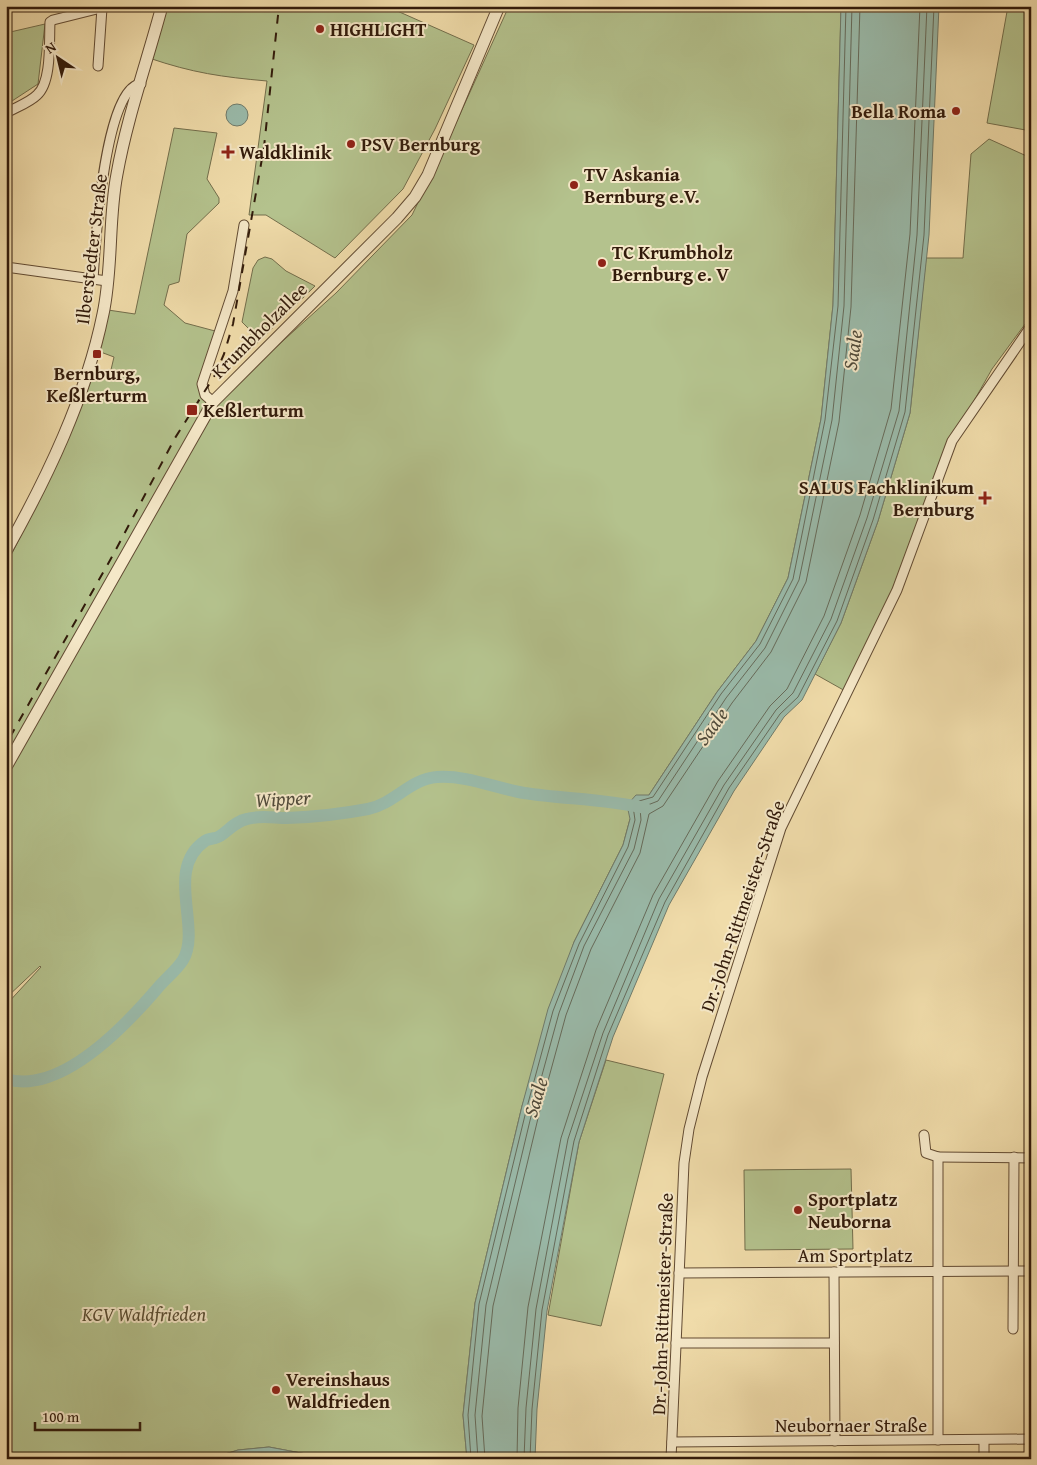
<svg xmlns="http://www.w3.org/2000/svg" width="1037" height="1465" font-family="'Gentium Book Plus',serif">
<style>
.green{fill:#b4c28d;stroke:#736e4c}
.water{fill:#9abbab;stroke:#707b6b}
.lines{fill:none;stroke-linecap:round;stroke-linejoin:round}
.shore{stroke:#666b5b;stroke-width:1}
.river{stroke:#9abbab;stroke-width:12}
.minor-casing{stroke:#624b33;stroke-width:11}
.tertiary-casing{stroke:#624b33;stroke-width:13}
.minor{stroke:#f5e8c8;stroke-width:9}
.tertiary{stroke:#f5e8c8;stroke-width:11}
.rail{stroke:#321b0b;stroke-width:2;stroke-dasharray:9 9;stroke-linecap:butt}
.poi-dot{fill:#8f2418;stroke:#f5e8c8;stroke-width:2}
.labels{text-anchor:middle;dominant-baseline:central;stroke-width:4;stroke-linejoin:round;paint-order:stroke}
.poi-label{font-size:19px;font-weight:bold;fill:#321b0b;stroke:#f5e8c8;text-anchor:start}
.street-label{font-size:19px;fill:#321b0b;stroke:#f5e8c8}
.park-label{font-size:19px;font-style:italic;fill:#594d32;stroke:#f5e8c8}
.water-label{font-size:20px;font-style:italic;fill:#514b3b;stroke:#f5e8c8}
</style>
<rect width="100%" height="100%" fill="#f0dcaa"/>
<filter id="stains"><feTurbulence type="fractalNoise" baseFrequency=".004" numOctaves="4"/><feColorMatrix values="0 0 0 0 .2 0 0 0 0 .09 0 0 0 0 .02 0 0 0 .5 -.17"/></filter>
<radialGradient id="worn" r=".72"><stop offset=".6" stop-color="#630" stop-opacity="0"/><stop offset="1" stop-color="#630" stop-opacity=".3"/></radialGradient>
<g class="green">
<path d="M166 6H386L474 45 435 129 403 189 335 258 266 215H249L267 81C222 77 193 73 149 58Z"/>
<polygon points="509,6 831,6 841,9 833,305 821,419 788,578 756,641 717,692 649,795 630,819 623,845 574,942 522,1106 475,1303 463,1415 467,1459 333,1459 269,1447 238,1450 209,1459 6,1459 6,1005 41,967 40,966 6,998 6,773 16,759 224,394 336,293 412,215 446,145"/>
<polygon points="1008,6 1031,6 1031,131 987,123"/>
<polygon points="45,24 38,84 12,101 6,88 6,33"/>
<polygon points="174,128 217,133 207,179 219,198 219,203 187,234 179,282 169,285 164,305 185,323 215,331 198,387 206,400 204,413 6,758 6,565 43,492 95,372 110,374 114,357 98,351 108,310 135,314"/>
<polygon points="989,139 1031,158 1031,316 992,369 941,459 876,633 847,692 815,674 841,623 878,521 910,413 926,258 963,258 971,154"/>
<polygon points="265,257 272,259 286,271 315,286 239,361 252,332 242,322 253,268 258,260"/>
<polygon points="606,1060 664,1074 601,1326 548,1315 579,1142"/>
<polygon points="851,1169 853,1249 745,1250 744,1170"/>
</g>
<g class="water">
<polygon points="841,6 939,6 929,235 910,413 878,521 841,623 802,700 784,717 734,791 669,905 613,1037 579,1142 547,1311 537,1409 535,1459 467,1459 463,1415 475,1303 522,1106 548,1009 574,942 623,845 630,819 627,805 636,795 649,795 717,692 756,641 788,578 821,419 833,305"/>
<circle cx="237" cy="115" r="11"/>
<polygon points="269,1447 333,1459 209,1459 238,1450"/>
</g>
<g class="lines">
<g class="shore">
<path d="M226 1459C255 1450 277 1453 306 1459"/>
<polyline points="471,1459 468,1415 479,1304 527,1107 553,1011 579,944 628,847 635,820 633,806 639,801 653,797 721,694 760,644 793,579 825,420 838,306 846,6"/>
<polyline points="478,1459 475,1415 486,1305 533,1108 559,1013 584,946 634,849 641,820 640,808 658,801 726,698 765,648 799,580 832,420 844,306 852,6"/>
<polyline points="485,1459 482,1416 493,1306 540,1110 566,1015 591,949 640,853 649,814 663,806 732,703 771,652 806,582 839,422 851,307 860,6"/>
<polyline points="517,1459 518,1408 528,1307 561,1138 596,1030 653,895 718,781 770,706 787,689 824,616 860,515 891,409 910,234 920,6"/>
<polyline points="524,1459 526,1408 536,1309 568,1139 603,1033 659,899 724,785 776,710 793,693 831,619 867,518 899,411 917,235 927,6"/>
<polyline points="530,1459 532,1409 542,1310 574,1141 608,1035 665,902 729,788 780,714 798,697 837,621 873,520 905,412 924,235 934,6"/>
</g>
<path class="river" d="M6 1079C60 1095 125 1026 156 990 164 980 176 971 183 960 202 928 164 869 205 841 209 838 216 839 220 836 229 830 236 821 247 819 260 815 274 818 287 818 314 817 342 814 368 809 394 804 410 779 437 777 467 775 495 788 524 793 564 799 605 799 645 808"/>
<g class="minor-casing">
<g id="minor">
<polyline points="98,66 102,8"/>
<path d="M6 113C16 107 29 103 37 95 52 82 49 41 50 22L53 20 109 6"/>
<polyline points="6,267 107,281"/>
<path d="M93 280C95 250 104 85 141 84"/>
<polyline points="213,402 205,395 202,384 233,291 244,225"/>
<polyline points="924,1135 926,1153 938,1157 938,1440"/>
<polyline points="938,1157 1031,1158"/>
<polyline points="834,1272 835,1441"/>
<polyline points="679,1273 1031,1271"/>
<polyline points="1013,1329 1014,1157"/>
<polyline points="676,1343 834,1343"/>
<polyline points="984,1440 984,1459"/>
<polyline points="672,1442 1031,1439"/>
<polyline points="671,1459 684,1163 689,1129 702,1077 781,828 897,590 952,441 1031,326"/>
</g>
</g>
<g class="tertiary-casing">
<g id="tertiary">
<path d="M6 551C47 478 86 397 103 314 113 268 108 220 117 174 127 118 147 62 162 6"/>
<polyline points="6,767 213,402 397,218 415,197 428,175 499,6"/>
</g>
</g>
<use href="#minor" class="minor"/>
<use href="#tertiary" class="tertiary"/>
<polyline class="rail" points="10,737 113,555 175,438 215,375 224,354 233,324 264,147 279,6"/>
</g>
<g class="poi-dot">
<circle cx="320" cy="29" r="5"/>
<circle cx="956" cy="111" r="5"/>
<circle cx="351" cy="144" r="5"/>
<path d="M225.5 144.5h5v5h5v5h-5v5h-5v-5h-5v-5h5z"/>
<circle cx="574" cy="185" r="5"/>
<circle cx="602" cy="263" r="5"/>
<rect x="92" y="349" width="10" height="10" rx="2.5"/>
<rect x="186" y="404" width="12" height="12" rx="2.5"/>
<path d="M982.5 490.5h5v5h5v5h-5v5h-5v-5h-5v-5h5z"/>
<circle cx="798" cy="1210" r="5"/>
<circle cx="276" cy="1390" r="5"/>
</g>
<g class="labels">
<g class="poi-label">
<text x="330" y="29">HIGHLIGHT</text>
<text x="946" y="111" text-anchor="end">Bella Roma</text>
<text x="361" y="144">PSV Bernburg</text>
<text x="239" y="152">Waldklinik</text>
<text x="584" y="174">TV Askania<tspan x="584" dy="22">Bernburg e.V.</tspan></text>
<text x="612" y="252">TC Krumbholz<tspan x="612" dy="22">Bernburg e. V</tspan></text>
<text x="97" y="373" text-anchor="middle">Bernburg,<tspan x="97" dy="22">Keßlerturm</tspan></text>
<text x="203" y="410">Keßlerturm</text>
<text x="974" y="487" text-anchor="end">SALUS Fachklinikum<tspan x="974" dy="22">Bernburg</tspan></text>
<text x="808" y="1199">Sportplatz<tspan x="808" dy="22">Neuborna</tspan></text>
<text x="286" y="1379">Vereinshaus<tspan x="286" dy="22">Waldfrieden</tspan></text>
</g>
<g class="street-label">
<text transform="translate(91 249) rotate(-83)">Ilberstedter Straße</text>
<text transform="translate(259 330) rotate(-45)">Krumbholzallee</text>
<text transform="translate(742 906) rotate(-71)">Dr.-John-Rittmeister-Straße</text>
<text x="855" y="1255">Am Sportplatz</text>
<text transform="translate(662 1304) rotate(-88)">Dr.-John-Rittmeister-Straße</text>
<text x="851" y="1425">Neubornaer Straße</text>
</g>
<g class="park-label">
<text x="144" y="1314">KGV Waldfrieden</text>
</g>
<g class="water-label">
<text transform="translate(852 350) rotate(-82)">Saale</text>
<text transform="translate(711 726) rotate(-54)">Saale</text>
<text transform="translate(283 798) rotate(-3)">Wipper</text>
<text transform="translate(535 1097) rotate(-73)">Saale</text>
</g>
</g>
<rect width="1037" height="1465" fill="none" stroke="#f0dcaa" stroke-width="25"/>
<rect x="8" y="8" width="1022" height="1450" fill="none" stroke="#321b0b" stroke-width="2.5"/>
<rect x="12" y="12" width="1012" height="1440" fill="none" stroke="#321b0b"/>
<g transform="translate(58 58) rotate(325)" stroke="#f5e8c8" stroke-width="4" paint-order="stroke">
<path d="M0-4L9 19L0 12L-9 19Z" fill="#321b0b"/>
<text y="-8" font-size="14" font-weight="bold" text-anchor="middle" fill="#321b0b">N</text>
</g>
<path d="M35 1422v8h105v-8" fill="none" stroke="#321b0b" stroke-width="2.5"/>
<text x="42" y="1422" font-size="15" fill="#321b0b" stroke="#f5e8c8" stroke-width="4" paint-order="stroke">100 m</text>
<rect width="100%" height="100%" filter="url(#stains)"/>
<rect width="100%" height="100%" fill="url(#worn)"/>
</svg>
